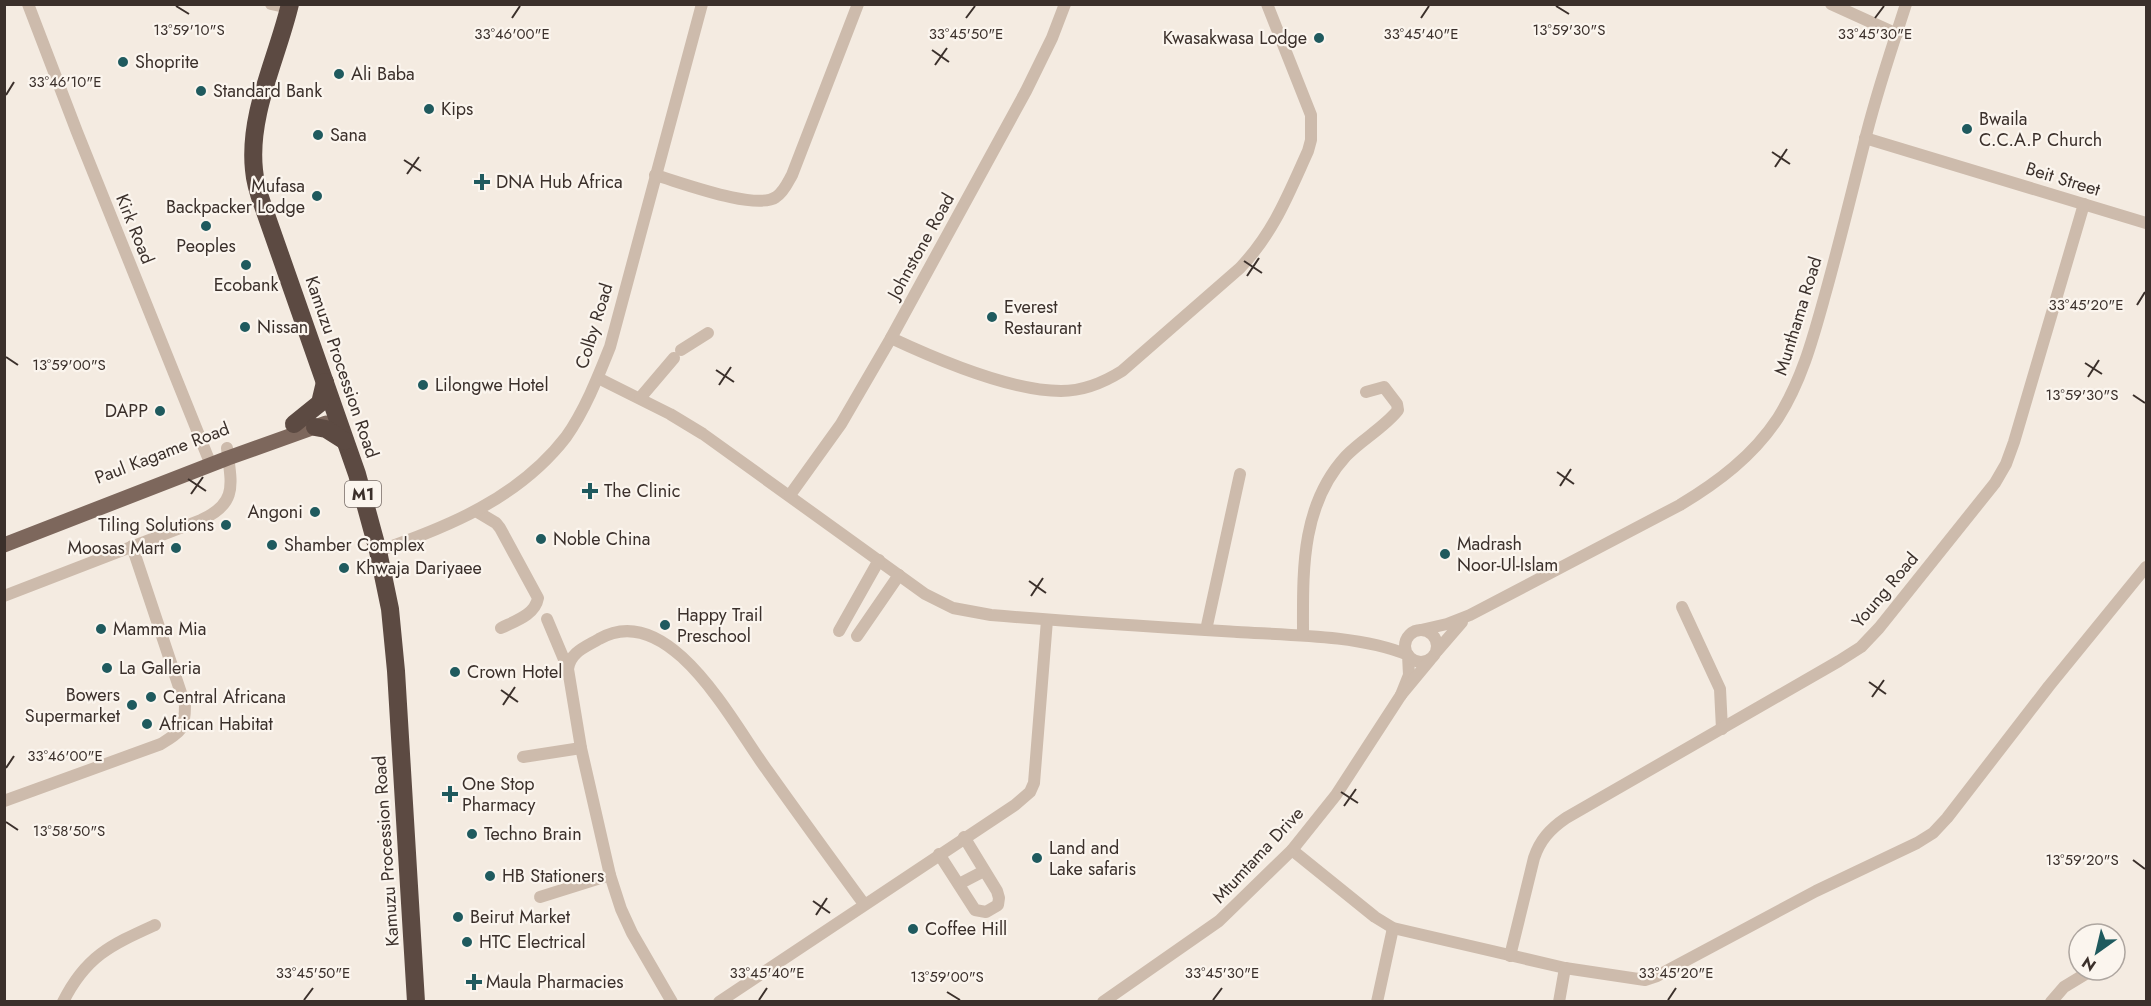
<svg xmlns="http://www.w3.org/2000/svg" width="2151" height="1006" font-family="Jost,sans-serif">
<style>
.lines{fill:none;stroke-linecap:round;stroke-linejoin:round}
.minor{stroke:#cdbbac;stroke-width:12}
.major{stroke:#7d675c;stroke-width:15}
.highway{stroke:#5c4a42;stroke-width:18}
.ticks{fill:none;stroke:#3b302b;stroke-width:2}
.poi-dot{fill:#1f5a5e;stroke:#fbf5ee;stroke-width:2}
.labels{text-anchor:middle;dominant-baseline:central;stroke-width:4.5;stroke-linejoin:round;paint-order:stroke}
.shield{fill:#fbf5ee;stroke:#756b66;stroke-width:1.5}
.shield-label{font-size:16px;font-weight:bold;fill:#3b302b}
.poi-label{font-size:18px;fill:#3b302b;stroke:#fbf5ee;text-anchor:start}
.street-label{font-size:18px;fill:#3b302b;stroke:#fbf5ee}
.ticks-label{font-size:15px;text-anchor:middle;fill:#3b302b;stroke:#fbf5ee;stroke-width:4.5;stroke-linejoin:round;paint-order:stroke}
</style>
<rect width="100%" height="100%" fill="#f4ebe1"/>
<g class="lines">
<g class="minor">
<polyline points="28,4 77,132 211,465"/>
<polyline points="271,4 289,8"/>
<polyline points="1831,4 1897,34"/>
<polyline points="1865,138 2146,223"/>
<path d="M655 175C680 182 756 211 776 197 784 192 788 182 792 175L858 4"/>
<path d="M891 338C938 360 1010 391 1061 391 1084 391 1103 383 1122 371L1240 268C1274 232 1288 195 1308 151L1311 140V115L1267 4"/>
<polyline points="681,350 708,333"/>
<path d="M598 378 670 414 703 434 925 594 953 608 991 615C1072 622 1155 627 1237 632 1288 635 1360 635 1408 655L1409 675 1401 695"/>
<polyline points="640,398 674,358"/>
<polyline points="790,495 841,424 891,338 1026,91 1052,38 1065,4"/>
<path d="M476 511 496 523 500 528 538 598C535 615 515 621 501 628"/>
<path d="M378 551C448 527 519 498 566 437 585 410 598 377 610 347L702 4"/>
<path d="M4 596 201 520C239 503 231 483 227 448"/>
<polyline points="1682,607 1720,689 1722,729"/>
<polyline points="547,619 568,669"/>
<polyline points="1206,630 1240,474"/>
<path d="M1421 630 1447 624 1470 615 1680 505C1718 482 1753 456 1778 418 1802 380 1813 338 1825 295 1839 245 1851 195 1864 144 1875 97 1891 51 1906 4"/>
<circle cx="1421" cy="646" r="16"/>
<polyline points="839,631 879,560"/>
<path d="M1303 635C1303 573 1300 506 1346 456 1361 440 1385 427 1398 410L1397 404 1384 387 1366 392"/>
<polyline points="857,636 899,575"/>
<polyline points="1437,651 1462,622"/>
<polyline points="523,757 581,748"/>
<path d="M4 801 161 744C182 731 185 729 185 705L132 546"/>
<polyline points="1292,850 1375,917 1393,928 1565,968 1645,980 1657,976 1816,891 1917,843 1933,833 1947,818 2049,686 2146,567"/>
<polyline points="939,854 975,910 986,912 998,905 999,898 997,891 964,837"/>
<polyline points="959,884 984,871"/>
<polyline points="540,897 610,875"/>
<path d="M1510 956 1534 858C1540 840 1550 829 1566 818L1839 661 1861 647 1879 628 1995 483 2006 464 2014 442 2084 204"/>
<path d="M63 1002C86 956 111 945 155 925"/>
<path d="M672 1002 632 933 621 909 610 875 581 748 568 669C570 652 586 647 599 639 670 598 734 726 767 770 799 815 831 859 864 904"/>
<polyline points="719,1002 1015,805 1030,792 1034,783 1047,620"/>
<polyline points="1103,1002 1219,921 1292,850 1336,795 1401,695 1430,660"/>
<polyline points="1377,1002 1393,928"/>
<polyline points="1559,1002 1565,968"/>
<polyline points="2051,1002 2064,987 2092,970"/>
</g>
<polyline class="major" points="4,545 228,458 326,423"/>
<g class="highway">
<path d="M290 4C277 59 248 114 254 170 255 183 259 195 263 206L357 474 378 551 390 609 396 671 416 1002"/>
<polyline points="294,424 320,403 325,382"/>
<polyline points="315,427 326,429 345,441"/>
</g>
</g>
<path class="ticks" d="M176 6 189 14M1556 6 1569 14M512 18 520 6M966 18 975 6M1421 18 1429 6M1875 18 1884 6M932 50 949 62M935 65 947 48M6 95 14 82M1772 152 1790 164M404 160 421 171M1775 167 1787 149M407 174 419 157M1244 261 1262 273M1247 276 1259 258M2137 305 2145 292M6 357 18 365M2085 363 2102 374M716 370 734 382M2088 377 2099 360M719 385 731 367M2133 395 2145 403M1557 472 1574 484M188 479 206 491M1560 486 1571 469M191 494 203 477M1029 581 1046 593M1031 596 1043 578M1869 682 1886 694M501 690 518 702M1872 697 1884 680M503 705 515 687M6 768 14 756M1341 792 1358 803M1344 806 1356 789M6 822 18 830M2133 860 2145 869M813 901 830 913M816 915 827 898M947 992 960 1000M304 1000 313 988M759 1000 767 988M1213 1000 1222 988M1668 1000 1676 988"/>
<g class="poi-dot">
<circle cx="1319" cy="38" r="6"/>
<circle cx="123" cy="62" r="6"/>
<circle cx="339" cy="74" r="6"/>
<circle cx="201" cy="91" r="6"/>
<circle cx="429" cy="109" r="6"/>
<circle cx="1967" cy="129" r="6"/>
<circle cx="318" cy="135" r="6"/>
<path d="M479 173h6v6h6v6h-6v6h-6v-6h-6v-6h6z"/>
<circle cx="317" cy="196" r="6"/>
<circle cx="206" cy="226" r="6"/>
<circle cx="246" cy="265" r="6"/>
<circle cx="992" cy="317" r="6"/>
<circle cx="245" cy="327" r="6"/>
<circle cx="423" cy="385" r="6"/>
<circle cx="160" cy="411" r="6"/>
<path d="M587 482h6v6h6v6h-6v6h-6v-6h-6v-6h6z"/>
<circle cx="315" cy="512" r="6"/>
<circle cx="226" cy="525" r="6"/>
<circle cx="541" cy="539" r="6"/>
<circle cx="272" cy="545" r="6"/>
<circle cx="176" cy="548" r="6"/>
<circle cx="1445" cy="554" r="6"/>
<circle cx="344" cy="568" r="6"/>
<circle cx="665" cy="625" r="6"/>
<circle cx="101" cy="629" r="6"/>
<circle cx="107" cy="668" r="6"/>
<circle cx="455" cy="672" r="6"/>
<circle cx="151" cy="697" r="6"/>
<circle cx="132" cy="705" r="6"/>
<circle cx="147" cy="724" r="6"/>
<path d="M447 785h6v6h6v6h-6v6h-6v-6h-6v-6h6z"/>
<circle cx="472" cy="834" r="6"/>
<circle cx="1037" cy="858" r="6"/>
<circle cx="490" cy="876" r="6"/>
<circle cx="458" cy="917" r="6"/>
<circle cx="913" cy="929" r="6"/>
<circle cx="467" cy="942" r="6"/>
<path d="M471 973h6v6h6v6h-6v6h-6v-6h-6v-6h6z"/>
</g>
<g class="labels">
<rect class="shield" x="345" y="481" width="36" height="26" rx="4.5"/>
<g class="shield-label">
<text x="363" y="494">M1</text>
</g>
<g class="poi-label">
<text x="1307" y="38" text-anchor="end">Kwasakwasa Lodge</text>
<text x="135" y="62">Shoprite</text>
<text x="351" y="74">Ali Baba</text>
<text x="213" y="91">Standard Bank</text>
<text x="441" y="109">Kips</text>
<text x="1979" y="119">Bwaila<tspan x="1979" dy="21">C.C.A.P Church</tspan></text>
<text x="330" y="135">Sana</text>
<text x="496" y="182">DNA Hub Africa</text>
<text x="305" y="186" text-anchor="end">Mufasa<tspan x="305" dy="21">Backpacker Lodge</tspan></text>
<text x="206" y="246" text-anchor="middle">Peoples</text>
<text x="246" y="285" text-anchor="middle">Ecobank</text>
<text x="1004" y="307">Everest<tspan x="1004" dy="21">Restaurant</tspan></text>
<text x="257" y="327">Nissan</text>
<text x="435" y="385">Lilongwe Hotel</text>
<text x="148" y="411" text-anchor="end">DAPP</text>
<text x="604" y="491">The Clinic</text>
<text x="303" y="512" text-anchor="end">Angoni</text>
<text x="214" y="525" text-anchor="end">Tiling Solutions</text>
<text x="553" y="539">Noble China</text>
<text x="1457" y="544">Madrash<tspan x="1457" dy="21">Noor-Ul-Islam</tspan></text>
<text x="284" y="545">Shamber Complex</text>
<text x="164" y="548" text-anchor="end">Moosas Mart</text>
<text x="356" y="568">Khwaja Dariyaee</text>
<text x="677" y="615">Happy Trail<tspan x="677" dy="21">Preschool</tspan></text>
<text x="113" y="629">Mamma Mia</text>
<text x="119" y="668">La Galleria</text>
<text x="467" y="672">Crown Hotel</text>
<text x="120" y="695" text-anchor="end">Bowers<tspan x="120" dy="21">Supermarket</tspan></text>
<text x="163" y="697">Central Africana</text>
<text x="159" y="724">African Habitat</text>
<text x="462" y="784">One Stop<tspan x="462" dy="21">Pharmacy</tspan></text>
<text x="484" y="834">Techno Brain</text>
<text x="1049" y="848">Land and<tspan x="1049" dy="21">Lake safaris</tspan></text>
<text x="502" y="876">HB Stationers</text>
<text x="470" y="917">Beirut Market</text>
<text x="925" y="929">Coffee Hill</text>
<text x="479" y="942">HTC Electrical</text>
<text x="486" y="982">Maula Pharmacies</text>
</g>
<g class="street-label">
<text transform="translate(2063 179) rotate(17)">Beit Street</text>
<text transform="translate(135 229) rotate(68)">Kirk Road</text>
<text transform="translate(921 246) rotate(-61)">Johnstone Road</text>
<text transform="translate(1798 316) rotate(-73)">Munthama Road</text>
<text transform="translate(594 326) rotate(-73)">Colby Road</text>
<text transform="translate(342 367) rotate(71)">Kamuzu Procession Road</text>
<text transform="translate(162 453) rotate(-21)">Paul Kagame Road</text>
<text transform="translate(1885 590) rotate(-50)">Young Road</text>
<text transform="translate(386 851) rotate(-94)">Kamuzu Procession Road</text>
<text transform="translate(1258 855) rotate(-47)">Mtumtama Drive</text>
</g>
</g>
<g class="ticks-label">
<text x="189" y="35">13°59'10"S</text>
<text x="1569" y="35">13°59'30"S</text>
<text x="512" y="39">33°46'00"E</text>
<text x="966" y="39">33°45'50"E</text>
<text x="1421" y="39">33°45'40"E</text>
<text x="1875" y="39">33°45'30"E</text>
<text x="65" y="87">33°46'10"E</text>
<text x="2086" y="310">33°45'20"E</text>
<text x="69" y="370">13°59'00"S</text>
<text x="2082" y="400">13°59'30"S</text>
<text x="65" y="761">33°46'00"E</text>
<text x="69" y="836">13°58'50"S</text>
<text x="2082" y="865">13°59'20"S</text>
<text x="313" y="978">33°45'50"E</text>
<text x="767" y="978">33°45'40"E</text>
<text x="1222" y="978">33°45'30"E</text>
<text x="1676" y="978">33°45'20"E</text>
<text x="947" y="982">13°59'00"S</text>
</g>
<rect width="2151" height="1006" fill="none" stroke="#3b302b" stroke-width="12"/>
<g transform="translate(2097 952) rotate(214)"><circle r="28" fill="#fbf5ee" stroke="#aea6a0" stroke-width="1.5"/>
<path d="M0-4.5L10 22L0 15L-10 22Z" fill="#1f5a5e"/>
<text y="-9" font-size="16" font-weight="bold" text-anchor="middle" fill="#3b302b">N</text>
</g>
</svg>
